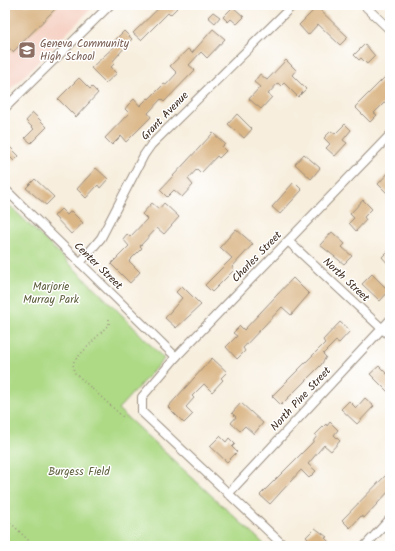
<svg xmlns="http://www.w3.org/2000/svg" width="395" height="551" font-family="Kalam,sans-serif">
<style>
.built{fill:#f6d2c4}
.green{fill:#aeda86;stroke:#748252}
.building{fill:#dab686}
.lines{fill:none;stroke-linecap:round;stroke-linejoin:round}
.street-casing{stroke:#998c7e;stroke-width:10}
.path{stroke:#998c7e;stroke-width:1.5;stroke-dasharray:1 3;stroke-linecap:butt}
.street{stroke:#fff;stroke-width:8}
.labels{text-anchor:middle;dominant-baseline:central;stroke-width:3;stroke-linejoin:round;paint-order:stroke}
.education-label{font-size:11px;fill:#785e54;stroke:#fff;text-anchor:start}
.street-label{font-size:11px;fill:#3b2a1e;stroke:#fff}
.park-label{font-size:11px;fill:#5e5f3d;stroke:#fff}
</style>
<rect width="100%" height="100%" fill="#fff"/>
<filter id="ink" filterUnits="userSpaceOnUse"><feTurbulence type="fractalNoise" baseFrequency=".025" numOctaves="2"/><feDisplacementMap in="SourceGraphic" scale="8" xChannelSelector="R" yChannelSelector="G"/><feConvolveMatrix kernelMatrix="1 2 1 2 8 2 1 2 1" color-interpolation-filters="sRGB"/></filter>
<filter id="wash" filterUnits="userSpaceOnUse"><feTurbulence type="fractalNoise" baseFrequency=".012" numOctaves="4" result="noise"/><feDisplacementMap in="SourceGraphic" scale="16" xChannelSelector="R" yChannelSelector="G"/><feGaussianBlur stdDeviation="0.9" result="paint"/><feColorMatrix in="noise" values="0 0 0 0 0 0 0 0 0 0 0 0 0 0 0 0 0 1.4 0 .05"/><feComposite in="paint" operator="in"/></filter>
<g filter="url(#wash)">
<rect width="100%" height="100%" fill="#f7eedd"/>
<polygon class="built" points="5,5 95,5 5,95"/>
<polygon class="green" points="5,201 119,312 164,359 118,409 264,544 262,546 5,546"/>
<g id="blocks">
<g class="building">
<polygon points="5,5 59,5 13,52 9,48 5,52"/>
<polygon points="162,5 180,5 170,15 168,13 141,40 133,33"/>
<polygon points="233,7 244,17 237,24 231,19 228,22 223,17"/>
<polygon points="317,7 348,37 340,45 318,24 308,35 299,25"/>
<polygon points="213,12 220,17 215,23 208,17"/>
<polygon points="213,29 225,39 207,58 201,52 189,65 195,70 164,102 161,99 148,113 151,117 126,142 121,136 112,145 105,138 129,113 125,109 128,105 134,99 140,106 148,98 149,99 164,84 166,85 177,73 170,66 188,49 192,53"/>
<polygon points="124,31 132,39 113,61 115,63 111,67 117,73 106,83 91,68 116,45 113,42"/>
<polygon points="365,44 375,56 367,64 361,58 359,60 354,55"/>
<polygon points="286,60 296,70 292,75 306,89 298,97 284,83 281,86 278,83 268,94 272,97 261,109 249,99 260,87 254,82 260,74 267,80"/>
<polygon points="390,72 390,97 374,113 377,115 370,122 355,107"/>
<polygon points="79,78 90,89 92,87 98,93 76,117 58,99"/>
<polygon points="33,113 47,127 31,143 25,138 34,129 26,121"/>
<polygon points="237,114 252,129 244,138 228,124"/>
<polygon points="345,124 351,130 343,140 347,143 335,156 326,148 330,144 324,138 331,131 335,134"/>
<polygon points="213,133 225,144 222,147 226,151 219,158 217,156 201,173 197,169 188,179 193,185 182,197 174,190 167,197 160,190"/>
<polygon points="5,142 19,156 14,161 9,156 5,160"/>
<polygon points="304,154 320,168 311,179 295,164"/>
<polygon points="96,168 108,179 100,188 98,185 86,198 77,189"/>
<polygon points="390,171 390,196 378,184"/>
<polygon points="35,179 54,197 46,205 26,188"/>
<polygon points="294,182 302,190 280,214 272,207"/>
<polygon points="363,200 372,209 364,217 366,220 356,231 349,223 354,218 350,214"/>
<polygon points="152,203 159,209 164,203 179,217 164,234 157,228 140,246 142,248 129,261 140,272 130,283 111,264 129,246 123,239 127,234 130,237 147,219 142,214"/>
<polygon points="61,209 67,215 71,211 83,223 71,234 54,216"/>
<polygon points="236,229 253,244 232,267 234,270 212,292 205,285 232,258 220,247"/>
<polygon points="332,232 345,244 342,247 352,256 344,264 320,245"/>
<polygon points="390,249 390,266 382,257"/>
<polygon points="372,274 389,291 380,301 362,284"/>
<polygon points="293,278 309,294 291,315 282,307 243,348 245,351 237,359 226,347 237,336 233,333 240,326 244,330"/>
<polygon points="182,286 201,305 176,328 165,318 182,298 176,292"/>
<polygon points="340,322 350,331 339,343 336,341 323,354 326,357 321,365 281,405 272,396 325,343 323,340"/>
<polygon points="212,358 227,372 221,378 223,380 212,392 204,384 192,396 194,398 186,407 193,414 184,423 168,407"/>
<polygon points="379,366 390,377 390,394 370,374"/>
<polygon points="365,398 374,406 357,424 341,409 349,401 356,408"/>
<polygon points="241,403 263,423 254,434 245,426 240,431 231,423 236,417 232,413"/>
<polygon points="330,422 338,430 334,435 340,441 331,451 324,445 308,464 316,471 309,478 301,470 270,504 260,495 312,443 317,436 315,435 326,424 327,426"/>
<polygon points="220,436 226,442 229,438 235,444 232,447 237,452 227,462 210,446"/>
<polygon points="390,471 390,490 364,518 361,516 350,528 342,520"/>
<polygon points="315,528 327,537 325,538 333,546 315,546 306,537"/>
</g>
</g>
</g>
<g filter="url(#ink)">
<use href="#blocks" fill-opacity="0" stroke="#998c7e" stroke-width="1"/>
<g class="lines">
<g class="street-casing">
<g id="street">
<polyline points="364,5 390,30"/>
<polyline points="5,108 110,5"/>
<polyline points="5,189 176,357"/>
<polyline points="288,241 390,336"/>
<polyline points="80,263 101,238 144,155 151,145 293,5"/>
<polyline points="228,494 390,320"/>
<polyline points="284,546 142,412 142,397 176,357 390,135"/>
<polyline points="365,546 390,519"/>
</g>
</g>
<g class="path">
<polyline points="109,319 109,324 74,361 73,368 75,373 123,417"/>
<polyline points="5,517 34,546"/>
</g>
<use href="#street" class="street"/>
</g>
</g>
<defs>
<g id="school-square" transform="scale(0.9)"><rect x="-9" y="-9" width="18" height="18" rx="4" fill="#8d6e63" stroke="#fff"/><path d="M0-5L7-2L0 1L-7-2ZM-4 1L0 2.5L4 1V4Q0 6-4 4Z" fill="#fff"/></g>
</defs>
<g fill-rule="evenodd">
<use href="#school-square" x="27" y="50"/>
</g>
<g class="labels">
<g class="education-label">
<text x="40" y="44">Geneva Community<tspan x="40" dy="13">High School</tspan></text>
</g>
<g class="street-label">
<text transform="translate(165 116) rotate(-46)">Grant Avenue</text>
<text transform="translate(257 257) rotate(-46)">Charles Street</text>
<text transform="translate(98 266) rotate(44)">Center Street</text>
<text transform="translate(346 280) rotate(43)">North Street</text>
<text transform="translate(301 399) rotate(-47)">North Pine Street</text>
</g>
<g class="park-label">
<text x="51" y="287">Marjorie<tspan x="51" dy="13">Murray Park</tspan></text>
<text x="79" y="472">Burgess Field</text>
</g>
</g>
<rect width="395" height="551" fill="none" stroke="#fff" stroke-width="20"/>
</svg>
